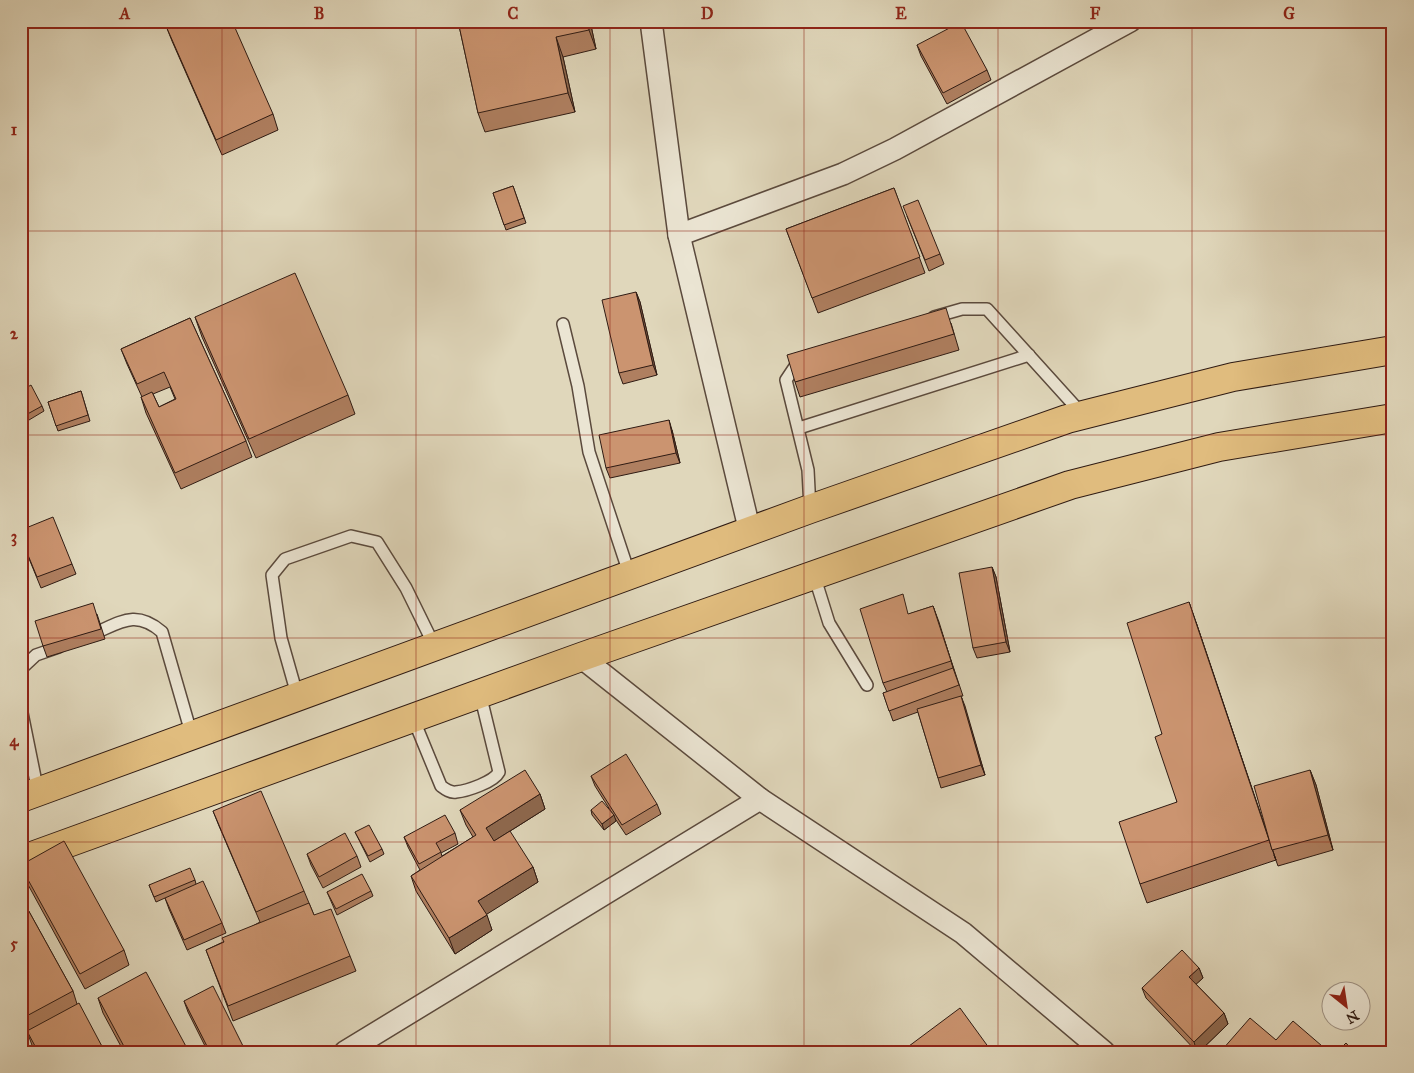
<svg xmlns="http://www.w3.org/2000/svg" width="1414" height="1073" font-family="'IM FELL Great Primer',serif">
<style>
.lines{fill:none;stroke-linecap:round;stroke-linejoin:round}
.lane-casing{stroke:#5b4a3d;stroke-width:14}
.street-casing{stroke:#5b4a3d;stroke-width:24}
.primary-casing{stroke:#2f1b13;stroke-width:30}
.lane{stroke:#ebe5d3;stroke-width:11}
.street{stroke:#ebe5d3;stroke-width:21}
.primary{stroke:#e0bc7e;stroke-width:28}
.wall{fill:#af7f60;stroke:#2f1b13;fill-rule:evenodd}
.shaded-wall{fill:#8e684e;stroke:#2f1b13}
.building{fill:#cb9470;stroke:#2f1b13}
.grid{fill:none;stroke:#8f2418;stroke-width:1;stroke-opacity:0.55}
.neatline{fill:none;stroke:#8f2418;stroke-width:2}
.grid-label{font-size:16px;text-anchor:middle;font-weight:bold;fill:#8f2418}
</style>
<rect width="100%" height="100%" fill="#e0d7bb"/>
<filter id="stains"><feTurbulence type="fractalNoise" baseFrequency=".004" numOctaves="4"/><feColorMatrix values="0 0 0 0 .2 0 0 0 0 .09 0 0 0 0 .02 0 0 0 .5 -.17"/></filter>
<radialGradient id="worn" r=".72"><stop offset=".6" stop-color="#630" stop-opacity="0"/><stop offset="1" stop-color="#630" stop-opacity=".3"/></radialGradient>
<g class="lines">
<g class="lane-casing">
<g id="lane">
<polyline points="934,317 962,309 987,309 1082,414"/>
<polyline points="563,324 578,386 589,452 630,576"/>
<polyline points="802,360 798,362 786,380 808,470 810,509"/>
<polyline points="799,428 1029,355"/>
<polyline points="814,575 829,623 867,685"/>
<path d="M88 636C119 624 134 608 162 632L192 736"/>
<polyline points="21,669 36,655 59,647"/>
<polyline points="298,698 281,638 272,575 285,559 351,536 377,542 406,588 435,647"/>
<polyline points="21,708 38,792"/>
<path d="M413 718 441 786C445 789 450 793 456 792 467 791 494 782 499 772L480 694"/>
</g>
</g>
<g class="street-casing">
<g id="street">
<polyline points="651,21 679,235 750,532"/>
<polyline points="679,235 843,174 895,149 1130,21"/>
<polyline points="581,657 760,799 963,933 1104,1052"/>
<polyline points="345,1052 760,799"/>
</g>
</g>
<g class="primary-casing">
<g id="primary">
<polyline points="21,798 810,509 1067,419 1233,377 1393,350"/>
<polyline points="21,860 581,657 1070,485 1219,447 1393,418"/>
</g>
</g>
<use href="#lane" class="lane"/>
<use href="#street" class="street"/>
<use href="#primary" class="primary"/>
</g>
<g class="wall">
<polygon points="458,21 590,21 596,49 563,57 575,112 485,132 478,113"/>
<polygon points="166,26 273,114 278,130 222,155 172,41"/>
<polygon points="917,45 987,70 991,80 947,104 921,56"/>
<polygon points="513,186 526,223 506,230 493,193"/>
<polygon points="894,188 925,273 818,313 786,229"/>
<polygon points="907,216 940,254 944,264 929,271"/>
<polygon points="636,292 640,302 657,375 623,384 619,373"/>
<polygon points="195,317 348,395 355,414 256,458 202,337"/>
<path d="M190 318 246 441 252 457 181 489 146 413 141 397H142L127 364 121 349ZM170 387 175 399 159 407 153 394Z"/>
<polygon points="951,323 959,350 800,397 795,382"/>
<polygon points="21,391 42,406 44,411 24,423 21,418"/>
<polygon points="81,391 90,421 58,431 48,402"/>
<polygon points="672,430 680,463 610,478 606,468"/>
<polygon points="21,539 72,564 76,574 41,588"/>
<polygon points="992,567 996,577 1010,652 977,658 973,648"/>
<polygon points="933,606 963,696 961,696 985,775 941,788 918,712 893,721 883,693 887,692 883,683 909,614"/>
<polygon points="97,614 105,639 47,657 43,646"/>
<polygon points="1196,622 1272,848 1310,770 1316,785 1333,850 1278,866 1274,855 1276,860 1147,903 1140,884 1177,802 1162,734"/>
<polygon points="591,776 657,804 661,814 626,835 614,817 616,821 604,830 592,815 591,810 612,813 595,786"/>
<polygon points="540,794 545,809 496,840 533,867 538,882 486,914 492,930 455,954 416,891 411,876 420,870 408,847 404,837 455,833 458,844 441,853 442,856 473,837 466,825 460,810"/>
<polygon points="213,811 304,891 314,915 350,956 356,971 233,1021 206,950 223,942 260,922 219,826"/>
<polygon points="355,832 382,849 384,854 370,862"/>
<polygon points="307,854 357,856 361,867 323,888 311,865"/>
<polygon points="21,867 124,950 129,965 85,989 26,881"/>
<polygon points="195,880 196,884 222,923 226,933 187,950 169,909 165,898 156,902 149,885"/>
<polygon points="371,891 373,896 337,915 327,892"/>
<polygon points="21,897 73,991 77,1004 105,1052 33,1048 28,1034 25,1035 21,1028"/>
<polygon points="1393,966 1393,984 1392,984 1390,979"/>
<polygon points="1199,968 1203,978 1196,984 1224,1013 1228,1024 1199,1052 1197,1052 1146,998 1142,988"/>
<polygon points="98,998 189,1052 124,1052 103,1013"/>
<polygon points="184,1001 246,1052 208,1052 188,1012"/>
</g>
<g class="shaded-wall">
<polygon points="587,21 590,21 596,49 589,30"/>
<polygon points="556,37 563,57 575,112 568,93"/>
<polygon points="636,292 640,302 657,375 653,365"/>
<polygon points="669,420 672,430 680,463 676,453"/>
<polygon points="992,567 996,577 1010,652 1006,642"/>
<polygon points="1189,602 1196,622 1276,860 1269,840"/>
<polygon points="933,606 939,622 956,677 951,661"/>
<polygon points="961,696 965,706 985,775 981,765"/>
<polygon points="1310,770 1316,785 1333,850 1328,835"/>
<polygon points="540,794 545,809 491,843 486,828"/>
<polygon points="614,815 616,821 604,830 602,824"/>
<polygon points="533,867 538,882 484,916 478,901"/>
<polygon points="487,915 492,930 455,954 449,938"/>
<polygon points="1199,968 1203,978 1193,987 1189,977"/>
<polygon points="1224,1013 1228,1024 1199,1052 1197,1052 1194,1042"/>
</g>
<g class="building">
<polygon points="177,21 232,21 273,114 216,140 166,26"/>
<polygon points="458,21 587,21 589,30 556,37 568,93 478,113"/>
<polygon points="961,22 987,70 943,93 917,45"/>
<polygon points="513,186 524,218 504,225 493,193"/>
<polygon points="894,188 920,257 812,298 786,229"/>
<polygon points="918,200 940,254 925,260 903,206"/>
<polygon points="295,273 348,395 249,439 195,317"/>
<polygon points="636,292 653,365 619,373 602,300"/>
<polygon points="946,308 954,334 795,382 787,355"/>
<polygon points="190,318 246,441 175,473 141,397 152,392 159,407 176,399 164,372 137,384 121,349"/>
<polygon points="31,385 42,406 22,417 21,416 21,391"/>
<polygon points="81,391 88,415 56,426 48,402"/>
<polygon points="669,420 676,453 606,468 599,435"/>
<polygon points="53,517 72,564 37,577 21,538 21,530"/>
<polygon points="992,567 1006,642 973,648 959,573"/>
<polygon points="903,594 908,614 933,606 951,661 883,683 860,609"/>
<polygon points="1189,602 1269,840 1140,884 1119,822 1177,802 1155,737 1162,734 1127,623"/>
<polygon points="93,603 101,629 43,646 35,621"/>
<polygon points="953,668 959,685 889,711 883,693"/>
<polygon points="961,696 981,765 938,778 917,709"/>
<polygon points="626,754 657,804 622,825 591,776"/>
<polygon points="525,770 540,794 486,828 494,841 510,831 533,867 478,901 487,915 449,938 411,876 476,835 460,810"/>
<polygon points="1310,770 1328,835 1272,850 1254,786"/>
<polygon points="261,791 304,891 256,912 213,811"/>
<polygon points="602,801 614,815 602,824 591,810"/>
<polygon points="445,815 455,833 436,843 441,852 419,864 404,837"/>
<polygon points="369,825 382,849 368,856 355,832"/>
<polygon points="345,833 357,856 319,877 307,854"/>
<polygon points="64,841 124,950 80,974 21,867 21,865"/>
<polygon points="190,868 195,880 154,897 149,885"/>
<polygon points="362,874 371,891 336,909 327,892"/>
<polygon points="203,881 222,923 184,940 165,898"/>
<polygon points="21,897 73,991 21,1019"/>
<polygon points="309,903 314,915 331,909 350,956 228,1006 206,950 224,942 222,938"/>
<polygon points="1182,950 1199,968 1189,977 1224,1013 1194,1042 1142,988"/>
<polygon points="1393,966 1393,979 1390,979"/>
<polygon points="146,972 189,1052 127,1052 98,998"/>
<polygon points="213,986 246,1052 210,1052 184,1001"/>
<polygon points="79,1003 105,1052 26,1052 35,1046 27,1031"/>
<polygon points="960,1008 992,1052 901,1052"/>
<polygon points="1250,1018 1276,1040 1293,1021 1329,1052 1225,1052 1222,1050"/>
<polygon points="1346,1043 1354,1052 1337,1052"/>
</g>
<path class="grid" d="M222 21V1052M416 21V1052M610 21V1052M804 21V1052M998 21V1052M1192 21V1052M21 231H1393M21 435H1393M21 638H1393M21 842H1393"/>
<rect width="1414" height="1073" fill="none" stroke="#e0d7bb" stroke-width="55"/>
<g transform="translate(1346 1006) rotate(150)"><circle r="24" fill="#ebe5d3" stroke="#a09486"/>
<path d="M0-4L9 19L0 12L-9 19Z" fill="#8f2418"/>
<text y="-8" font-size="14" font-weight="bold" text-anchor="middle" fill="#2f1b13">N</text>
</g>
<rect x="28" y="28" width="1358" height="1018" class="neatline"/>
<g class="grid-label">
<text x="125" y="19">A</text>
<text x="319" y="19">B</text>
<text x="513" y="19">C</text>
<text x="707" y="19">D</text>
<text x="901" y="19">E</text>
<text x="1095" y="19">F</text>
<text x="1289" y="19">G</text>
<text x="14" y="135">1</text>
<text x="14" y="339">2</text>
<text x="14" y="542">3</text>
<text x="14" y="746">4</text>
<text x="14" y="949">5</text>
</g>
<rect width="100%" height="100%" filter="url(#stains)"/>
<rect width="100%" height="100%" fill="url(#worn)"/>
</svg>
